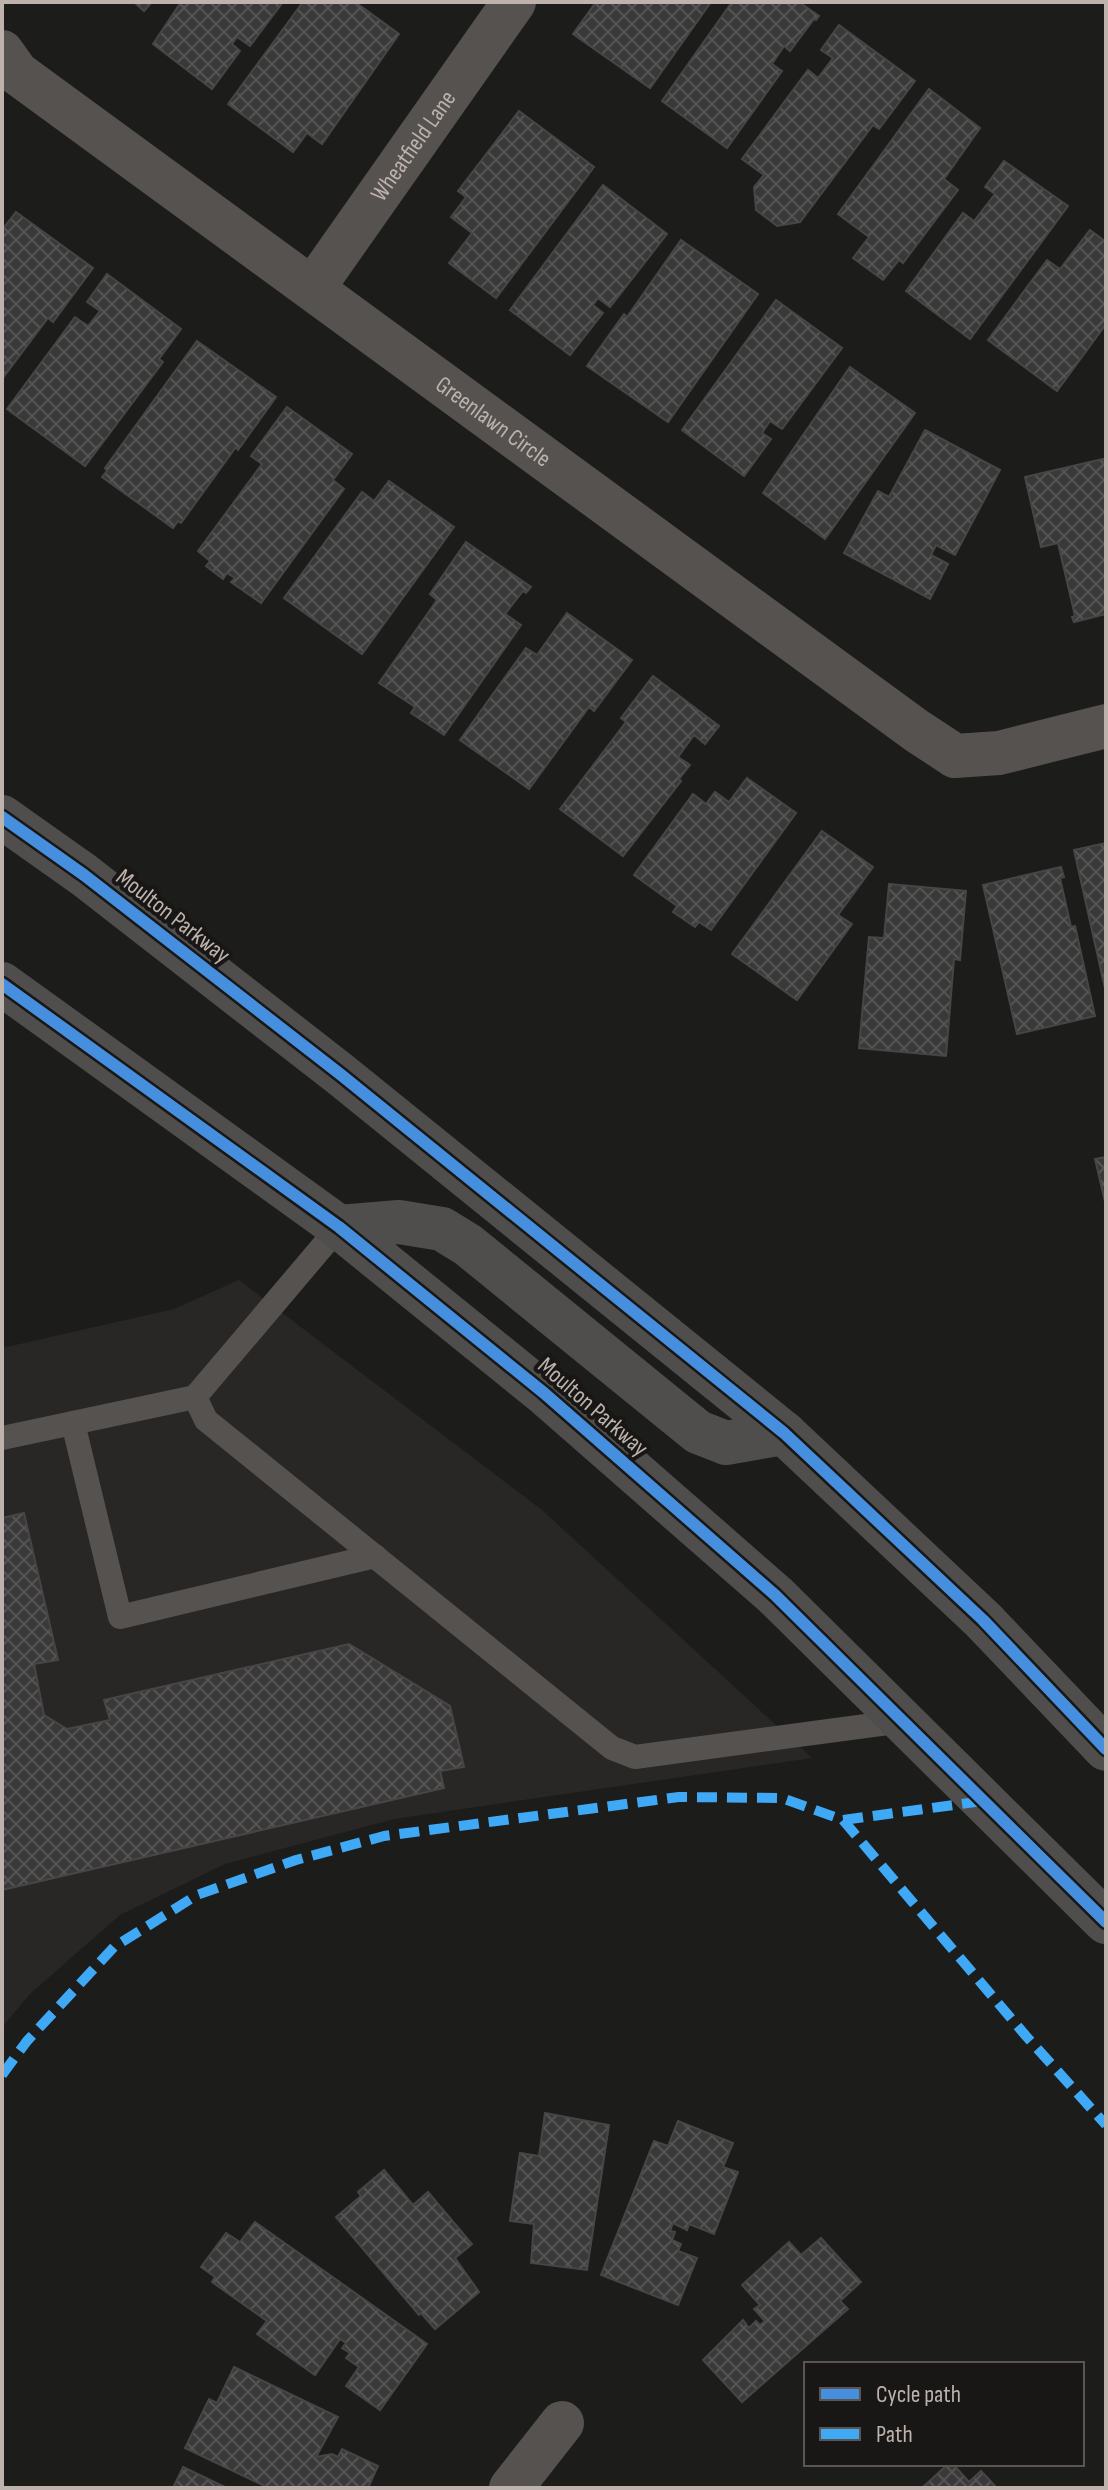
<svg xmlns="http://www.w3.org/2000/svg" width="1108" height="2490" font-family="'Sofia Sans Condensed',sans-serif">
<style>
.built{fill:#282725}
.building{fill:url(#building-cross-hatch);stroke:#484644;stroke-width:2}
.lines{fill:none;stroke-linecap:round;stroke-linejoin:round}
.lane{stroke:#55524f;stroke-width:24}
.street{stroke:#55524f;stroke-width:44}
.primary{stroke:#504e4d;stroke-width:44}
.quiet{stroke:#3fa9f5;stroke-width:10;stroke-dasharray:20 10;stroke-linecap:butt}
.cycleway-casing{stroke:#181715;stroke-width:17}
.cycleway{stroke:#468fdf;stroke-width:12}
.labels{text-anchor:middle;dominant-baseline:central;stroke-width:8;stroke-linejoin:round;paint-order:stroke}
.street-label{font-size:24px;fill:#bdb2ac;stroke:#181715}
</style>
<defs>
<pattern id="building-cross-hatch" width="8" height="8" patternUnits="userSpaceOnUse" patternTransform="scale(2)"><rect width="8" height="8" fill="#3a3939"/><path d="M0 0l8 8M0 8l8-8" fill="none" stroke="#555353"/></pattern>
</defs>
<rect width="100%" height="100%" fill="#1c1c1b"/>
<polygon class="built" points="239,1280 542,1510 812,1758 394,1819 225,1864 120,1915 31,1993 2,2027 2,1348 174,1309"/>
<g class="building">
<polygon points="134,2 152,2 144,11"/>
<polygon points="181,2 283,2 250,46 237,37 232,44 240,51 212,89 153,44"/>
<polygon points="303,2 355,2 399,34 322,144 307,133 293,152 228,104"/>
<polygon points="596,2 711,2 650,88 573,34"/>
<polygon points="732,2 799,2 819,16 816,20 814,19 790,51 784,46 772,64 782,71 727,148 662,101"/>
<polygon points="839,25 915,81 879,129 873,125 800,222 777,226 756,210 754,187 764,175 742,159 808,70 818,78 833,58 821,50"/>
<polygon points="929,89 980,128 944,179 958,190 903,263 899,260 883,280 853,258 869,237 838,214"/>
<polygon points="519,111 594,167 496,298 449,263 472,233 451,217 466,197 458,191"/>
<polygon points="1004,161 1068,206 970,339 906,291 963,213 974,221 995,194 985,187"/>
<polygon points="603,185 667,234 610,307 598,298 593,305 603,313 570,355 510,310"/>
<polygon points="16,212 93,268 53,322 48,318 2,379 2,230"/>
<polygon points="1090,230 1106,242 1106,324 1057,391 988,340 1047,260 1060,269"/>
<polygon points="681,240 758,294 668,422 587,366 624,314 627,317"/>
<polygon points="107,274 181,329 159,359 163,362 85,466 7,409 75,317 88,326 100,311 87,302"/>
<polygon points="776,300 842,348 782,429 770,421 762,433 771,439 744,476 682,430"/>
<polygon points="197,341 276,397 238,450 236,447 181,523 178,521 173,528 102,477 107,471 105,468"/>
<polygon points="850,367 915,413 825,539 763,493"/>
<polygon points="287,407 352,454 333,480 344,489 261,603 231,582 235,578 227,573 223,579 206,566 210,561 198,551 262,464 251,456"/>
<polygon points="925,430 1000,470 955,555 936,545 931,555 948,564 930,599 844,553 878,491 889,497"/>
<polygon points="1103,459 1106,470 1106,614 1074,622 1072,617 1075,616 1058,543 1041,547 1025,477"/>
<polygon points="389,481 454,527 362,654 284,598 362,492 374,501"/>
<polygon points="466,542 531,587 526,593 523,591 505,614 521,625 444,735 411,713 415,707 379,683 437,600 430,594"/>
<polygon points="567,613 632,660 594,711 589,707 529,789 460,740 526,648 537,655"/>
<polygon points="653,676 719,726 705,744 694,735 678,757 690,765 679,779 681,781 623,856 560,809 626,722 621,718"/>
<polygon points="747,778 796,813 711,930 699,922 695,927 673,912 677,906 634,875 693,794 706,804 715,792 729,802"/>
<polygon points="822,831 873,867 838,915 852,924 797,1000 732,954"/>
<polygon points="1106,843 1106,993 1074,850"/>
<polygon points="1061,867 1064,877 1060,878 1071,927 1075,926 1095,1016 1017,1034 983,885"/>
<polygon points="889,884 966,891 960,960 954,959 946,1056 859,1048 869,937 884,938"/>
<polygon points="1106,1157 1106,1206 1095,1159"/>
<polygon points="24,1513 58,1660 34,1664 44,1715 67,1729 110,1720 104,1700 349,1644 450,1706 464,1767 440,1771 444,1788 2,1890 2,1518"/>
<polygon points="545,2113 609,2125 587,2270 531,2263 534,2224 510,2221 520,2153 539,2156"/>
<polygon points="678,2121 733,2143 723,2167 738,2172 714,2234 689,2224 687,2230 673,2223 670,2231 675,2232 672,2240 681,2244 678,2251 697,2258 678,2305 601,2275 654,2141 668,2146"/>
<polygon points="384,2170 413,2205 428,2192 472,2244 455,2258 479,2292 435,2329 421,2313 419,2315 336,2217 361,2196 358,2192"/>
<polygon points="255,2222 427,2344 380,2410 346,2386 359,2367 346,2358 350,2353 342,2348 346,2343 340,2339 315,2375 257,2334 267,2321 212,2282 215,2277 201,2267 226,2233 240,2242"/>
<polygon points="821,2238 861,2282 840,2301 848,2309 742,2402 703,2360 743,2320 749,2328 756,2321 760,2325 765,2321 754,2309 760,2305 742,2285 789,2242 801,2255"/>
<polygon points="234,2367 338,2417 316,2457 332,2454 338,2457 342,2449 378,2466 368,2488 269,2488 185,2448 209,2399 217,2403"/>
<polygon points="948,2464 953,2464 969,2482 981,2471 997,2488 922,2488"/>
<polygon points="183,2467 227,2488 173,2488"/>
</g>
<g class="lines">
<g class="lane">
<polyline points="339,1227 195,1397 206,1420 612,1748 635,1757 903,1721"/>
<polyline points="73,1423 120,1617 375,1556"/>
<polyline points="2,1438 195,1397"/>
</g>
<g class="street">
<path id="s1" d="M2 52 17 73 917 731 955 756 999 753 1106 726"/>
<path id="s2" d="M313 288 514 2"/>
<polyline points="511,2488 562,2423"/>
</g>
<g class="primary">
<polyline points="2,817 84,875 340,1074 784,1433 983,1620 1106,1749"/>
<polyline points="2,984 339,1227 544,1393 775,1595 1106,1922"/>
<polyline points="339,1227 399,1222 442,1229 468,1245 698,1432 726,1443 784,1433"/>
</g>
<g class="quiet">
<polyline points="843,1820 1026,2036 1106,2125"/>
<polyline points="2,2075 27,2041 114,1947 197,1895 296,1860 384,1836 679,1797 782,1798 843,1820 983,1801"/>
</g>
<g class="cycleway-casing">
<g id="cycleway">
<polyline points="2,817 84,875 340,1074 784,1433 983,1620 1106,1749"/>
<polyline points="2,984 339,1227 544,1393 775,1595 1106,1922"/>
</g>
</g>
<use href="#cycleway" class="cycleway"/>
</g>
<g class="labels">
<g class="street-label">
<text stroke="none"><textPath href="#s2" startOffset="174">Wheatfield Lane</textPath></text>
<text stroke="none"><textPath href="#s1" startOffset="616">Greenlawn Circle</textPath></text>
<text transform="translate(173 916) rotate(38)">Moulton Parkway</text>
<text transform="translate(593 1407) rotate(41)">Moulton Parkway</text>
</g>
</g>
<rect width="1108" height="2490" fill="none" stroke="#bdb2ac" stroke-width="8"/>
<rect x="804" y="2362" width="280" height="104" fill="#181715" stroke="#5a5551" stroke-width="2"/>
<rect x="820" y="2388" width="40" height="12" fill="#468fdf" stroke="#5a5551" stroke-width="2"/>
<text x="876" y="2402" font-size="24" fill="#bdb2ac">Cycle path</text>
<rect x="820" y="2428" width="40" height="12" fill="#3fa9f5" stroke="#5a5551" stroke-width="2"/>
<text x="876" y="2442" font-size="24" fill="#bdb2ac">Path</text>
</svg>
